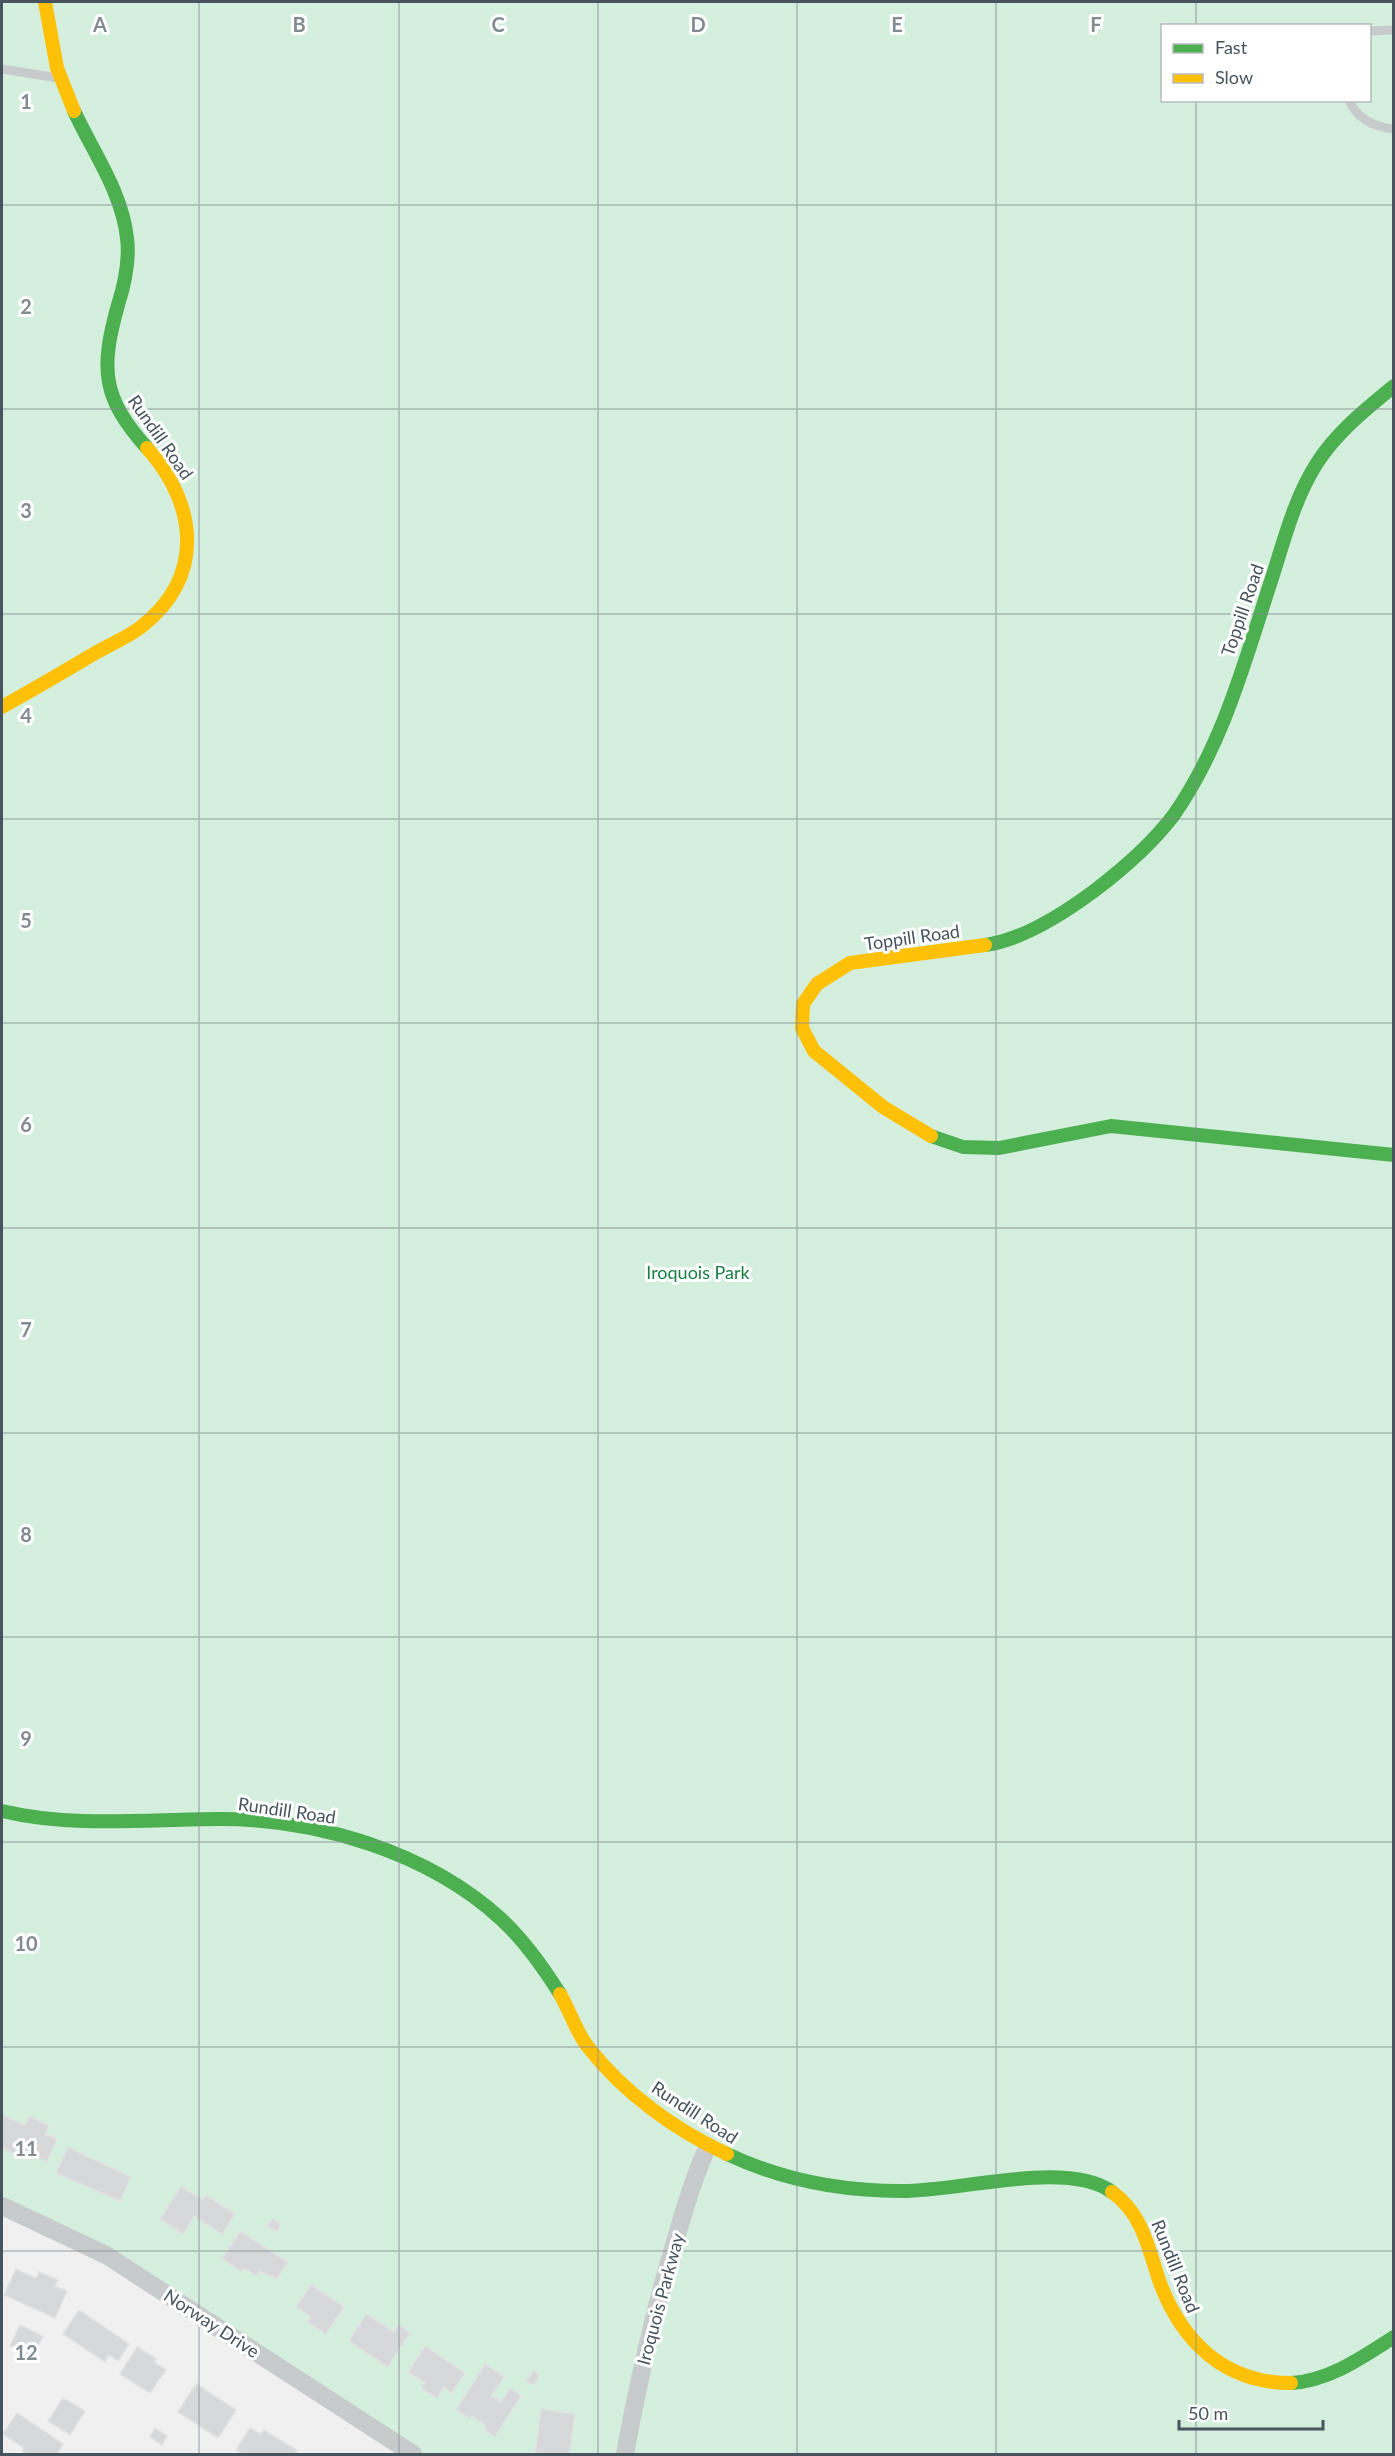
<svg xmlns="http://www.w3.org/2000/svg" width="1395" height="2456" font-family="Lato,sans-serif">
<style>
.green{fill:#d4efdd;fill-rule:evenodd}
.building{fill:#d7d8d9;stroke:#e2e2e3;stroke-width:1.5}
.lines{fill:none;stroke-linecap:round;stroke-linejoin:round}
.lane{stroke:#c8cbcc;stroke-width:9}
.street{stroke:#c8cbcc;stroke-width:18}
.fast{stroke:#4caf50;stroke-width:14}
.slow{stroke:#ffc107;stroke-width:14}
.grid{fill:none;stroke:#828b90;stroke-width:1.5;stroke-opacity:0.55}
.labels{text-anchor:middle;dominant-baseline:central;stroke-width:6;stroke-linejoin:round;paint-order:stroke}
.street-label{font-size:18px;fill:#47545d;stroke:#fff}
.park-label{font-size:18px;fill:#177f44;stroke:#fff}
.grid-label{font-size:20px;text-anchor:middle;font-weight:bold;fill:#828b90;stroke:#fff;stroke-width:6;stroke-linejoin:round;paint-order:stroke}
</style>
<rect width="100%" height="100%" fill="#f1f0f0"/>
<path class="green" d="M2 2H1393V2454H416L106 2255 2 2207ZM1162 26H1370V100H1162Z"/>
<g class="building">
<polygon points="2,2115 25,2125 29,2116 49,2125 45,2134 57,2139 47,2162 31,2155 28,2160 2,2148"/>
<polygon points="68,2147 131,2177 120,2201 56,2173"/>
<polygon points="181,2186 203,2200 206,2195 235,2214 222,2234 194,2216 183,2234 160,2219"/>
<polygon points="273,2219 281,2224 277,2232 267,2226"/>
<polygon points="240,2231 288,2262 277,2279 259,2271 256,2276 244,2268 242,2272 222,2259"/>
<polygon points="16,2269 36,2278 39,2272 58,2280 55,2286 67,2291 55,2318 4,2295"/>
<polygon points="311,2285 344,2307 326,2334 307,2322 311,2317 296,2307"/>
<polygon points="79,2310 129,2344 118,2361 109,2355 105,2362 63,2334"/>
<polygon points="366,2314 394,2332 399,2325 410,2333 388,2367 349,2341"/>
<polygon points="20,2325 43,2336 33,2357 10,2346"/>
<polygon points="425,2346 465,2373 452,2393 444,2387 437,2398 421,2388 425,2383 408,2372"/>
<polygon points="137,2347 157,2359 154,2362 166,2370 150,2393 120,2374"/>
<polygon points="485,2364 504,2377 491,2396 501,2402 510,2388 521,2396 495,2437 484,2429 486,2425 472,2416 470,2419 456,2410"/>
<polygon points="533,2371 540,2375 534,2385 526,2381"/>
<polygon points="196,2384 236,2410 218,2438 178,2412"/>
<polygon points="63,2398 85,2411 70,2435 48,2421"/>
<polygon points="541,2409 575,2414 569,2454 535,2454"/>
<polygon points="17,2413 63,2444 57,2454 26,2454 22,2451 24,2448 3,2434"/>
<polygon points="155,2428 167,2436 162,2445 150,2437"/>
<polygon points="250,2428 261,2434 264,2430 298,2451 295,2454 243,2454 236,2450"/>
</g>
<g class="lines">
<g class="lane">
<polyline points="1370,31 1394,30"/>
<polyline points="2,69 58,78"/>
<path d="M1349 100C1357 119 1374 127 1394 129"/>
</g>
<g class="street">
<polyline points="2,2206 106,2255 413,2454"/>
<path d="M625 2454C638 2384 653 2315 674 2245 684 2211 693 2179 708 2146"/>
</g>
<g class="fast">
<path d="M74 111C93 152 122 192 127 238 130 261 125 283 118 305 100 369 102 398 147 448"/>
<path d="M985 945C1023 940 1063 914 1094 891 1123 869 1151 845 1173 816 1222 747 1245 661 1271 581 1284 541 1294 499 1317 463 1337 432 1366 409 1394 386"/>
<polyline points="931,1136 963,1147 999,1148 1111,1126 1394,1155"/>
<path d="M2 1811C73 1828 148 1819 220 1819 317 1819 428 1852 501 1919 525 1941 543 1967 560 1994"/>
<path d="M727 2154C782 2180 840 2191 901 2191 957 2192 1067 2159 1112 2192"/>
<path d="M1291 2383C1329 2381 1363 2357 1394 2337"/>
</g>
<g class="slow">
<polyline points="45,2 57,68 74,111"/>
<path d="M2 707C34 689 65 671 97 652 111 644 128 637 141 627 206 576 197 505 147 448"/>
<polyline points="931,1136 883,1107 814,1051 802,1028 803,1004 817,984 850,963 985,945"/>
<path d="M560 1994C570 2011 576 2032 588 2047 624 2093 675 2130 727 2154"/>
<path d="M1112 2192C1142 2213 1148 2247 1159 2280 1181 2341 1224 2383 1291 2383"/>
</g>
</g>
<path class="grid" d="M199 2V2454M399 2V2454M598 2V2454M797 2V2454M996 2V2454M1196 2V26M1196 100V2454M2 205H1394M2 409H1394M2 614H1394M2 819H1394M2 1023H1394M2 1228H1394M2 1433H1394M2 1637H1394M2 1842H1394M2 2047H1394M2 2251H1394"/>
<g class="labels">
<g class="street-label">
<text transform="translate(161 437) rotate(55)">Rundill Road</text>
<text transform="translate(1242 610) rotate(-71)">Toppill Road</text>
<text transform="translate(912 937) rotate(-8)">Toppill Road</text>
<text transform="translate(287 1810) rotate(8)">Rundill Road</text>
<text transform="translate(695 2112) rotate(33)">Rundill Road</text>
<text transform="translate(1176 2266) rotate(68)">Rundill Road</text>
<text transform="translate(660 2299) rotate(-75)">Iroquois Parkway</text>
<text transform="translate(212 2323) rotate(33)">Norway Drive</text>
</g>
<g class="park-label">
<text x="698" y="1272">Iroquois Park</text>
</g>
</g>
<g class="grid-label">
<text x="100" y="32">A</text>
<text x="299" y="32">B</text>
<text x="498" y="32">C</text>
<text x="698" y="32">D</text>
<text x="897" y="32">E</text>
<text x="1096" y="32">F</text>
<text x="26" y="109">1</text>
<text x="26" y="314">2</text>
<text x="26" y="518">3</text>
<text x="26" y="723">4</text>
<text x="26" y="928">5</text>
<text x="26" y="1132">6</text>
<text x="26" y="1337">7</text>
<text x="26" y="1542">8</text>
<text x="26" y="1746">9</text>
<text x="26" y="1951">10</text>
<text x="26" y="2156">11</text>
<text x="26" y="2360">12</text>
</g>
<rect width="1395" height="2456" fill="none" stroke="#47545d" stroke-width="6"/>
<rect x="1161" y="24" width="210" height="78" fill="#ffffff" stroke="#b5bbbe" stroke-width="1.5"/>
<rect x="1173" y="44" width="30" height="9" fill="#4caf50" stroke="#b5bbbe" stroke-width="1.5"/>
<text x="1215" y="54" font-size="18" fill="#47545d">Fast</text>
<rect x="1173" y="74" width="30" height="9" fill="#ffc107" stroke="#b5bbbe" stroke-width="1.5"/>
<text x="1215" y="84" font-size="18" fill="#47545d">Slow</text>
<path d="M1179 2420v9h144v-9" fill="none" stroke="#47545d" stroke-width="3"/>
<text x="1188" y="2420" font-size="18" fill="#47545d" stroke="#ffffff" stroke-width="4.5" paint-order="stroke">50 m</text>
</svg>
